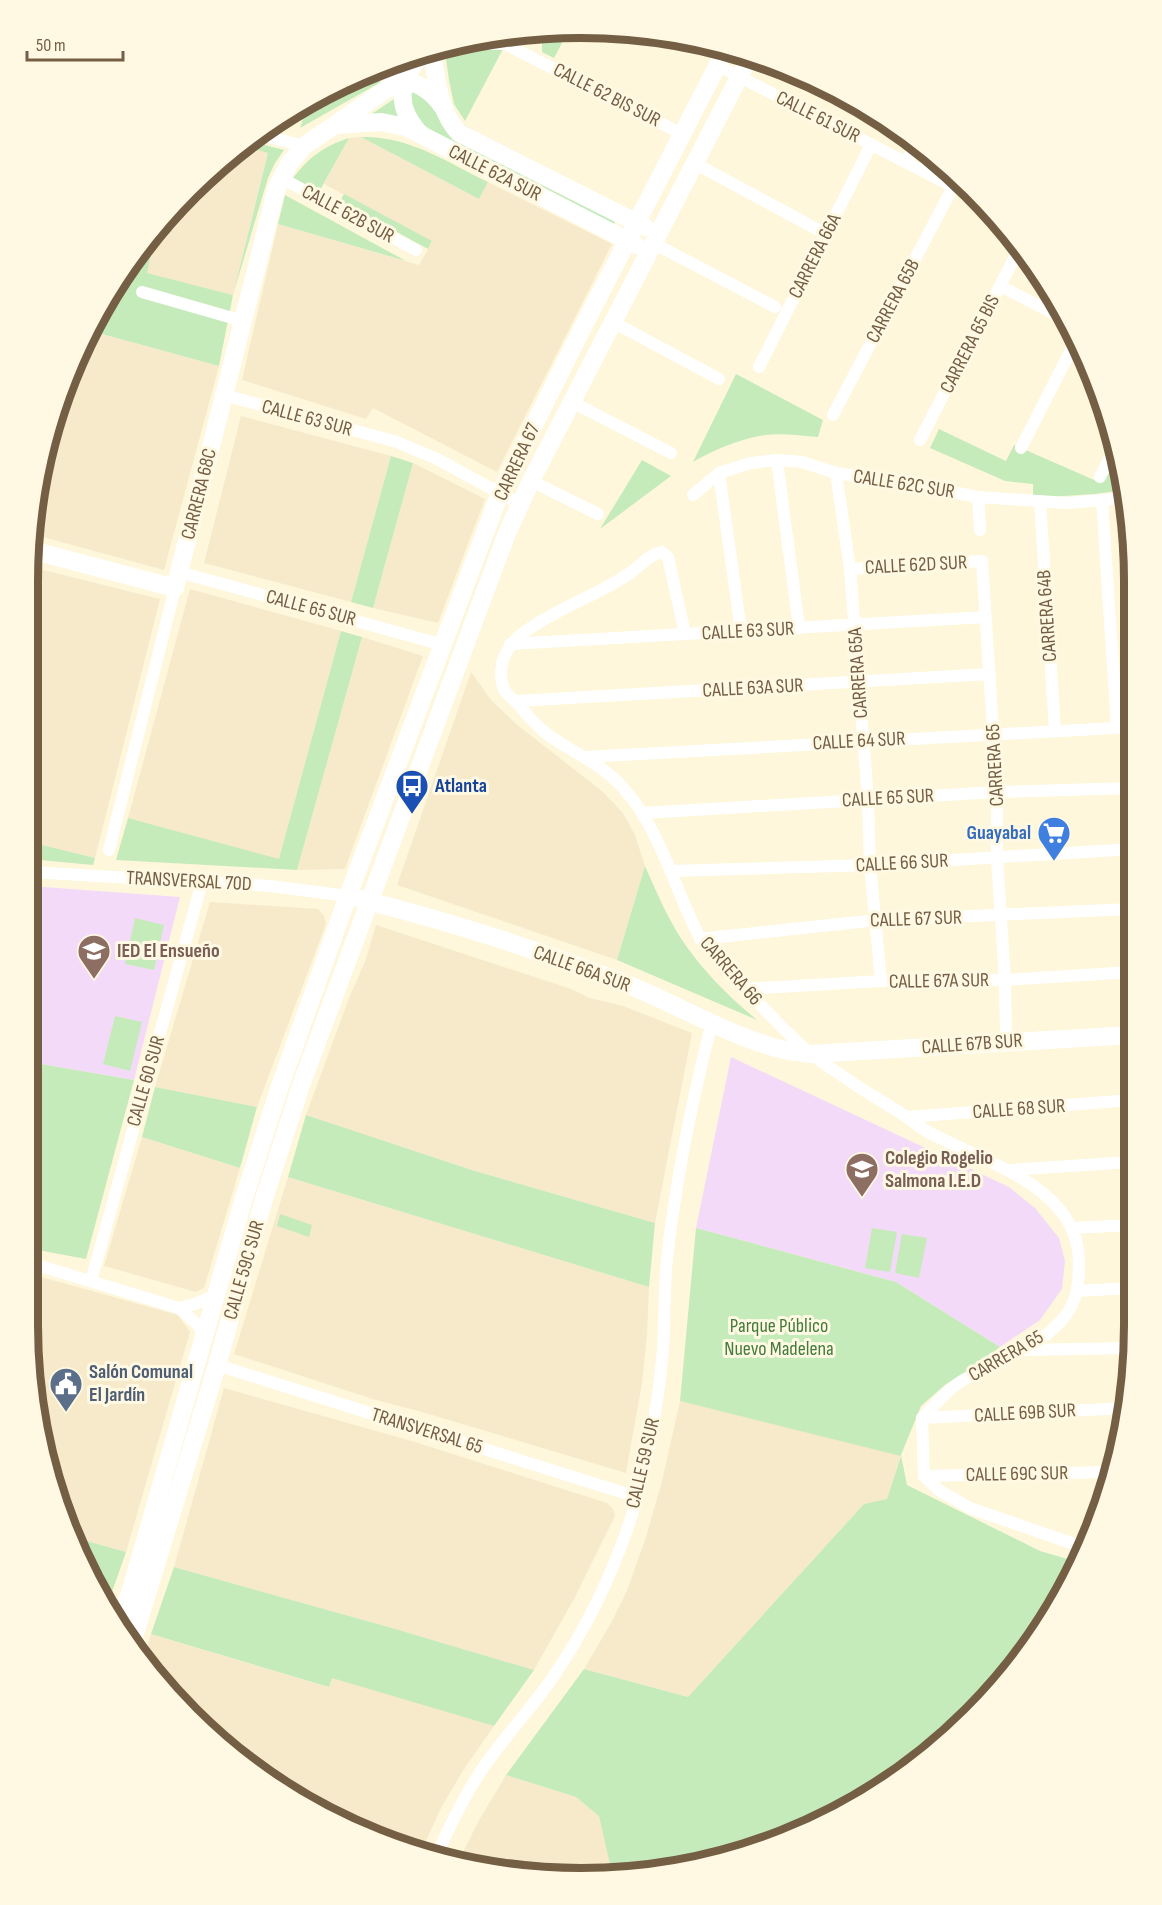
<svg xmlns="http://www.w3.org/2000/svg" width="1162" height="1905" font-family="'Sofia Sans Condensed',sans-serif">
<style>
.residential{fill:#f6eaca}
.commercial{fill:#ffe6cf}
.education{fill:#f4daf9}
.green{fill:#c6ebbb}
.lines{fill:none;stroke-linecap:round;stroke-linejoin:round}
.street{stroke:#fff;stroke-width:12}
.secondary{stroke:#fff;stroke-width:18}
.labels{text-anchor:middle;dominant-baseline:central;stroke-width:6;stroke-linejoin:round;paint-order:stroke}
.street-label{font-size:20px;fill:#745e44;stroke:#fff9e4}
.transit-label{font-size:20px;font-weight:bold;fill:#164399;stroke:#fff9e4;text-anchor:start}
.shop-label{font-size:20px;font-weight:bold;fill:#366cbe;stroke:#fff9e4;text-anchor:end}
.education-label{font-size:20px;font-weight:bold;fill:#785e54;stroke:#fff9e4;text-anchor:start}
.park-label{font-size:20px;fill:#427b3b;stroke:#fff9e4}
.service-label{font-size:20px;font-weight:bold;fill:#4e5e75;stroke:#fff9e4;text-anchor:start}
.rim{fill:none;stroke:#745e44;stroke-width:8}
</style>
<rect width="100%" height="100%" fill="#fef7dc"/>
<g class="residential">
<polygon points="361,137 479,199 488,182 612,244 497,472 373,408 366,419 242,380 278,224 419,265 432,242 324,184 349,138"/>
<polygon points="241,146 268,153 233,295 146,273 157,227 215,165"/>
<polygon points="91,331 219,366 164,570 32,534 32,509 69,369"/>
<polygon points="241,416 391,456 351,602 204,563"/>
<polygon points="413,463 485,499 438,623 373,608"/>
<polygon points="31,567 160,599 95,858 30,842"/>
<polygon points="190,589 341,631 279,860 128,818"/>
<polygon points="362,637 423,656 345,869 297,870"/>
<polygon points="471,672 491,700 515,723 603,792 623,813 635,835 645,866 617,960 397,885"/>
<polygon points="210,902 318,909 324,916 326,924 257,1107 155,1087"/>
<polygon points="376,925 571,989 590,998 623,1006 692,1033 655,1223 475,1171 306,1115 349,998 365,962"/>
<polygon points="142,1137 240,1168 204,1288 196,1292 104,1266"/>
<polygon points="288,1177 649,1287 647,1335 642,1383 626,1473 422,1412 376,1400 234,1354"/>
<polygon points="27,1273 178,1315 190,1332 126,1552 76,1538 56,1502 27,1324"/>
<polygon points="224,1388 415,1442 607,1503 613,1509 615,1516 574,1599 534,1670 392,1628 174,1567"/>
<polygon points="680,1401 901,1455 887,1500 864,1504 688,1697 584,1669 611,1623 626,1593 645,1540 661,1485"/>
<polygon points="151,1634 328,1687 332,1677 494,1726 464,1769 441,1808 421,1852 403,1849 244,1764 142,1662"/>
<polygon points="506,1775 576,1797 600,1816 612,1873 581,1878 460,1858 478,1822"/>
</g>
<polygon class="commercial" points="768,62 798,73 793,83 765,69"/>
<g class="education">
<polygon points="30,886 180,897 134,1080 29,1062"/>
<polygon points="731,1057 1009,1187 1035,1208 1059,1238 1065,1261 1062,1289 1040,1320 1000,1347 896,1282 696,1228"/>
</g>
<g class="green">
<polygon points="569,30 554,58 542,52 542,31"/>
<polygon points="503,49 465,121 454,104 449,80 445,52"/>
<polygon points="411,55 398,70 388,68 390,62"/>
<polygon points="361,76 381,82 300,128 310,99"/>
<polygon points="418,91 437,108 616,221 613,225 441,138 416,119 410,98 412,93"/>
<polygon points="394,99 400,120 370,115"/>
<path d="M361 137C407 135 447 162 488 182L479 199Z"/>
<path d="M349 138 319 192 293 178C309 157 324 146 349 138Z"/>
<polygon points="249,141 284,150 275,163 268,178 233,295 219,366 91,331 141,244 157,227 147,273 233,295 268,153 241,146"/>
<polygon points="344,194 432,241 428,249 340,201"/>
<polygon points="285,195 406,261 278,224"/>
<path d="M736 374 823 420 818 437C801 436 783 433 766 435 739 439 716 449 693 462Z"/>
<polygon points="939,429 1006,461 1014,445 1101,483 1118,449 1125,490 1095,494 1033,498 1033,484 1005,481 930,448"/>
<polygon points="391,456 413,463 373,608 351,602"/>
<polygon points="642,460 671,476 600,529"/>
<polygon points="341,631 362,637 297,870 116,860 128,818 279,859"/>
<polygon points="30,842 95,858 93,865 30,859"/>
<path d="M645 866C656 891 667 917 682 940 702 970 729 997 757 1020L617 960Z"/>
<polygon points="135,918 164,925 154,970 125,964"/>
<polygon points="115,1016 142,1022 130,1071 103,1064"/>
<polygon points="29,1062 134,1080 86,1259 27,1248"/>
<polygon points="155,1087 257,1107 240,1168 142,1137"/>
<polygon points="306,1115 475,1171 655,1223 649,1287 288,1177"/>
<polygon points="280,1214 312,1225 309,1237 277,1226"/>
<polygon points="696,1228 896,1282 1000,1347 975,1367 946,1384 921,1406 901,1455 907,1485 1040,1551 1078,1562 1021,1661 918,1764 759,1849 612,1873 599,1816 576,1797 506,1775 584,1669 688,1697 864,1504 887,1499 901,1456 680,1401"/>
<polygon points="872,1228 897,1232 890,1272 865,1268"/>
<polygon points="902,1234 927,1238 919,1278 895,1273"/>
<polygon points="76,1538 126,1552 112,1592 107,1596"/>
<polygon points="174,1567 392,1628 534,1670 494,1726 332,1678 329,1687 151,1634"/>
</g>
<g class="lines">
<g class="street">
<polyline points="462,43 505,44 682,134"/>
<polyline points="717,65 983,202"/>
<polyline points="373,70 403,78"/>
<polyline points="258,134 304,146"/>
<polyline points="906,162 917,140"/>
<polyline points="694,163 826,234"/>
<polyline points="281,178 416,250"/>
<polyline points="653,243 775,307"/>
<polyline points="1000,286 1067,320"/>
<polyline points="142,292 243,321"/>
<polyline points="613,322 719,379"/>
<polyline points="759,367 871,145"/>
<polyline points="224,395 397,442 437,459 520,504"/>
<polyline points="572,402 671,453"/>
<polyline points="833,415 953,187"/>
<polyline points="920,440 1020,247"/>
<polyline points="1021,448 1076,340"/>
<polyline points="777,460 799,628"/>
<polyline points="719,473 741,631"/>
<polyline points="836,473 850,569 868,800 870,865 881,981"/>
<polyline points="1100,477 1117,443"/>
<polyline points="531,481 598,514"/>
<polyline points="693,495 719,473 751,463 777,460 802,462 836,473 917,485 978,497 1068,503 1126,498"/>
<polyline points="978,497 980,530"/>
<polyline points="1102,500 1117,727"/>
<polyline points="1040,502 1055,730"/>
<polyline points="850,569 982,561 997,792 997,858 1005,980 1006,1041"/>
<polyline points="179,572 443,645"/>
<path d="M685 634 668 557 662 552C649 554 641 566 630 573 609 588 584 598 561 610 536 624 502 639 501 672 501 678 502 686 505 691 508 696 515 700 519 705 529 717 538 728 551 737 576 754 605 766 625 790 660 830 674 887 698 934 704 946 716 953 724 963 751 995 778 1026 810 1053 821 1062 835 1071 847 1079 866 1093 888 1104 908 1118 913 1121 918 1126 923 1129 977 1161 1078 1183 1079 1261 1079 1273 1079 1288 1074 1300 1058 1343 996 1359 960 1382 946 1391 934 1406 922 1418"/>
<polyline points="510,644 986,617"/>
<polyline points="516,701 990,674"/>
<polyline points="585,757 1133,727"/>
<polyline points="643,813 997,792 1133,788"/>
<polyline points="109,850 175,588"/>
<polyline points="670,871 870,865 1133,849"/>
<polyline points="30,872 270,886 348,896"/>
<polyline points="700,939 877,920 1132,909"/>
<polyline points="745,989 881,981 1005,980 1132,972"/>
<polyline points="907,1117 1132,1100"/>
<polyline points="1010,1170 1131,1162"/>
<polyline points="1072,1228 1131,1225"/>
<polyline points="27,1262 179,1308 197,1324 205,1336"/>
<polyline points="91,1281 202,882"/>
<polyline points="1077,1291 1131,1288"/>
<polyline points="179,1308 195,1304 216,1295"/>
<polyline points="1024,1350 1130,1348"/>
<polyline points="217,1365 637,1497"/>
<polyline points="922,1418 924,1476 940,1491 970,1508 1074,1544 1087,1545"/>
<polyline points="922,1418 1127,1408"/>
<polyline points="924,1476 1110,1472"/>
<path d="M437 1854C449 1827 463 1799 479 1774 500 1741 528 1713 551 1680 585 1631 612 1576 631 1518 648 1463 658 1406 663 1349 665 1319 664 1288 667 1258 676 1179 692 1100 712 1022"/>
</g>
<g class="secondary">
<path d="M431 50C437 78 438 111 459 133L645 227"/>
<path d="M403 78C401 104 403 114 420 134"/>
<path d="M403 78C420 85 432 91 442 106"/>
<polyline points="336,125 381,122 406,127 636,245"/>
<polyline points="31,550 175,588 277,187 289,164 304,146 403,78 424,52"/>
<path d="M360 899C447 921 533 948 616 980 670 1000 720 1032 776 1048 787 1051 799 1052 811 1054L1132 1035"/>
<polyline points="120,1621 132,1586 244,1198 280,1086 348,896 500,493 581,331 727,47"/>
<polyline points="132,1643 217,1365 264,1199 301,1085 507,533 531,481 750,56"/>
</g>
</g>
<defs>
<g id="bus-pin" transform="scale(1.725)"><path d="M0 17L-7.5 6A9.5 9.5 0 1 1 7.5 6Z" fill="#1a4fb4" stroke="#fff9e4"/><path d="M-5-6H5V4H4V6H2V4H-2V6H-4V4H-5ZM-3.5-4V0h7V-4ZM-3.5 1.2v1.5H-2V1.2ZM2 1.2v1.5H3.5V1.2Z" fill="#fff"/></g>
<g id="supermarket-pin" transform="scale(1.725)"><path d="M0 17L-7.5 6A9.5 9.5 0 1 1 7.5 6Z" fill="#3f7fe0" stroke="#fff9e4"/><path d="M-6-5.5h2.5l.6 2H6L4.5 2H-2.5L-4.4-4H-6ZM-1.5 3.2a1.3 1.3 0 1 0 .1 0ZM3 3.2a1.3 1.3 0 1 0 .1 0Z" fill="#fff"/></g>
<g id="school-pin" transform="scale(1.725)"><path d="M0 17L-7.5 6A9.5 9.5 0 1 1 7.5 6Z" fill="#8d6e63" stroke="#fff9e4"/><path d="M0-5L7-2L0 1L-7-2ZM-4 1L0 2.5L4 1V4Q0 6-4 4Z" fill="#fff"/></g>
<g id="civic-pin" transform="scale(1.725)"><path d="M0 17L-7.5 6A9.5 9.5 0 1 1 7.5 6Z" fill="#5c6f8a" stroke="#fff9e4"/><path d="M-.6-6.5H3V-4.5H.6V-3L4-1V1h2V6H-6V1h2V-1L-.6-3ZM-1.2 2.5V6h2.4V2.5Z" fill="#fff"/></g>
</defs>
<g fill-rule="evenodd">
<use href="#bus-pin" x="412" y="786"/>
<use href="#supermarket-pin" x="1054" y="833"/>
<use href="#school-pin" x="94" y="951"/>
<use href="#school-pin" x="862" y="1169"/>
<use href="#civic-pin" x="66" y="1384"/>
</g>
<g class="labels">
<g class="street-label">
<text transform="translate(607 95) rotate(27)">CALLE 62 BIS SUR</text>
<text transform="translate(818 117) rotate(27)">CALLE 61 SUR</text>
<text transform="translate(495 173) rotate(27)">CALLE 62A SUR</text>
<text transform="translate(348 214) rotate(28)">CALLE 62B SUR</text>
<text transform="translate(815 256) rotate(-63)">CARRERA 66A</text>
<text transform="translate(893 301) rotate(-62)">CARRERA 65B</text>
<text transform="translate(970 344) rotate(-63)">CARRERA 65 BIS</text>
<text transform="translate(307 418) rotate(15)">CALLE 63 SUR</text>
<text transform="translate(517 462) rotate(-65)">CARRERA 67</text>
<text transform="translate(904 484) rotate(9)">CALLE 62C SUR</text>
<text transform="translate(199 494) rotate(-76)">CARRERA 68C</text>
<text transform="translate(916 565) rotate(-3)">CALLE 62D SUR</text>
<text transform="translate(311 608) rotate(15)">CALLE 65 SUR</text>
<text transform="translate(1047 616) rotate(-94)">CARRERA 64B</text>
<text transform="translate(748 631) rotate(-3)">CALLE 63 SUR</text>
<text transform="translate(858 673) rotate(-94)">CARRERA 65A</text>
<text transform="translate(753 688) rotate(-3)">CALLE 63A SUR</text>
<text transform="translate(859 741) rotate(-3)">CALLE 64 SUR</text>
<text transform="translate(995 765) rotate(-93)">CARRERA 65</text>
<text transform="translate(888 798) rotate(-3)">CALLE 65 SUR</text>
<text transform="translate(902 863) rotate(-3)">CALLE 66 SUR</text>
<text transform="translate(189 881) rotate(3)">TRANSVERSAL 70D</text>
<text transform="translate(916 919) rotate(-2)">CALLE 67 SUR</text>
<text transform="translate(582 969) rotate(20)">CALLE 66A SUR</text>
<text transform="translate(731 971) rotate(49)">CARRERA 66</text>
<text transform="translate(939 981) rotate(-1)">CALLE 67A SUR</text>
<text transform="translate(972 1044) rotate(-4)">CALLE 67B SUR</text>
<text transform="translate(146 1081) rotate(-74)">CALLE 60 SUR</text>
<text transform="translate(1019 1109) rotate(-4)">CALLE 68 SUR</text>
<text transform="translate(244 1270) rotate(-74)">CALLE 59C SUR</text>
<text transform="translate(1006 1356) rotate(-30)">CARRERA 65</text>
<text transform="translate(1025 1413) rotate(-3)">CALLE 69B SUR</text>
<text transform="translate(427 1431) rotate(17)">TRANSVERSAL 65</text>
<text transform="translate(643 1463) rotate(-77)">CALLE 59 SUR</text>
<text transform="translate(1017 1474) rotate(-1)">CALLE 69C SUR</text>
</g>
<g class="transit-label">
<text x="435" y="786">Atlanta</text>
</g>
<g class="shop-label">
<text x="1031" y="833">Guayabal</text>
</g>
<g class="education-label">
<text x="117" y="951">IED El Ensueño</text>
<text x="885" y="1158">Colegio Rogelio<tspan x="885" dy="23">Salmona I.E.D</tspan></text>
</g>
<g class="park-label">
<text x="779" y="1326">Parque Público<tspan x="779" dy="23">Nuevo Madelena</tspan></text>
</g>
<g class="service-label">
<text x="89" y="1372">Salón Comunal<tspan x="89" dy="23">El Jardín</tspan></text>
</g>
</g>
<path d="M0 0H1162V1905H0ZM581 38H581A543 543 0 0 1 1124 581V1325A543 543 0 0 1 581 1868H581A543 543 0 0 1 38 1325V581A543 543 0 0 1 581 38Z" fill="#fff9e4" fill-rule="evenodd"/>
<path class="rim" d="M581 38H581A543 543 0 0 1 1124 581V1325A543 543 0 0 1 581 1868H581A543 543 0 0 1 38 1325V581A543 543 0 0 1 581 38Z"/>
<path d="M27 51v9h96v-9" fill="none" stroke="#745e44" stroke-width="3"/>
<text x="36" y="51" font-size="18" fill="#745e44" stroke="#fff9e4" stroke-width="4.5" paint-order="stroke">50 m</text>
</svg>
